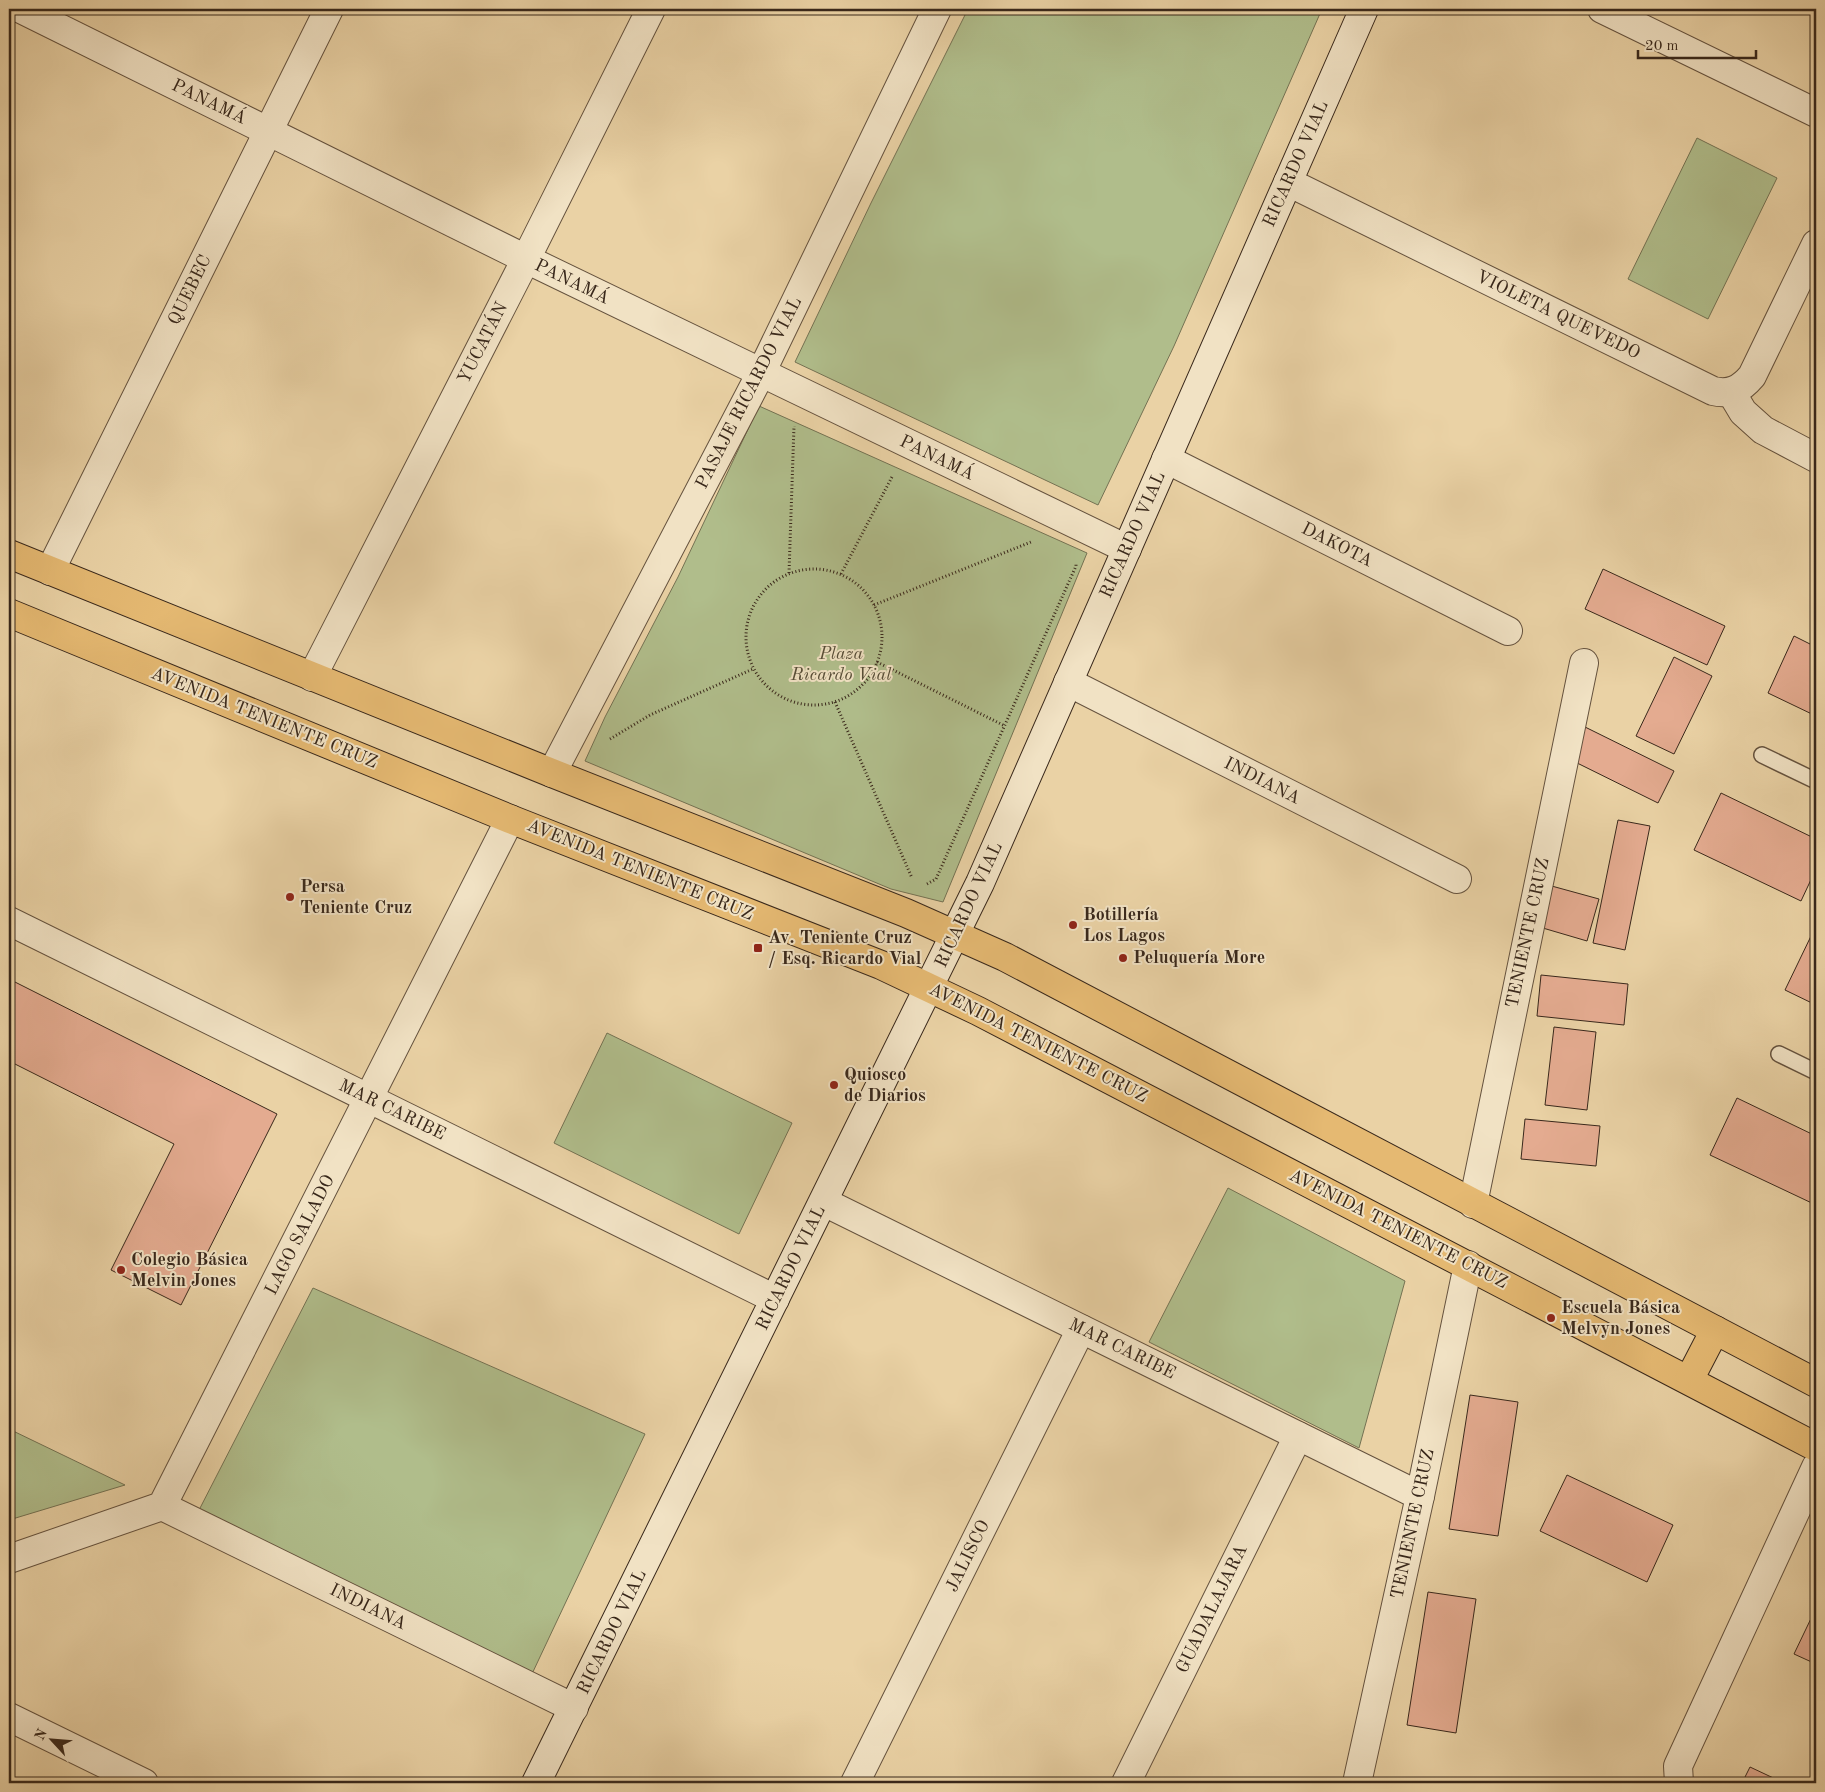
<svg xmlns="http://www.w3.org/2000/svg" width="1825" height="1792" font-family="'Old Standard TT',serif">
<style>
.green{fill:#b0bd8b;stroke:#747253}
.building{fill:#e4ab90;stroke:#39281b}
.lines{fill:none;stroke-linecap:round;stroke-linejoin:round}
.lane-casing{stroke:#65523e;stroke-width:18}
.street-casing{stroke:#65523e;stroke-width:30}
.secondary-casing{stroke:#39281b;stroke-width:30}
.primary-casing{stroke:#39281b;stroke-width:30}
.path{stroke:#39281b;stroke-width:3;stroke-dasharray:1 2.5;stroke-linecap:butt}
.lane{stroke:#f1e2c4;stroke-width:15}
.street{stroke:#f1e2c4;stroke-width:28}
.secondary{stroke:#f1e2c4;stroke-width:28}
.primary{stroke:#e5b972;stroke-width:28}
.poi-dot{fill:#8f2418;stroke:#f1e2c4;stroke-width:2}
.labels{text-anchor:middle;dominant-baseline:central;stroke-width:4;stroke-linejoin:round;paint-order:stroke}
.street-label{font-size:18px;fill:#39281b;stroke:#f1e2c4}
.park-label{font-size:18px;font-style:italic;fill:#574d37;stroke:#f1e2c4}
.poi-label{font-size:18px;font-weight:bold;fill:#39281b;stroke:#f1e2c4;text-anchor:start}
</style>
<rect width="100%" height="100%" fill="#ead2a5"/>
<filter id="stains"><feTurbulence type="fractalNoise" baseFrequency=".004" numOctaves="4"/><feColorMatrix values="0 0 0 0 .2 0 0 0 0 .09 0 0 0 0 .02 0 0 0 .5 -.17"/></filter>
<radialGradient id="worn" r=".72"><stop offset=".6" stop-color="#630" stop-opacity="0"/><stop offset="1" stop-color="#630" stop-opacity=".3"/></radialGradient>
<g class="green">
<polygon points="968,9 1322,9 1174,346 1098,505 795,362 871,203"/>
<polygon points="1697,138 1777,178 1708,319 1628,279"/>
<polygon points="759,406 1087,553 943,902 891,889 585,761 605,717 678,577"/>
<polygon points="607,1033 792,1123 739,1234 554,1143"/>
<polygon points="1228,1188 1405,1281 1359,1448 1149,1342"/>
<polygon points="313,1288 645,1434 531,1676 198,1512"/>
<polygon points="9,1429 125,1485 9,1520"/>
</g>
<g class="building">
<polygon points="1603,569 1725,626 1707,665 1585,609"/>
<polygon points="1794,636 1816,647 1816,716 1768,693"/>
<polygon points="1674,657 1712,676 1674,754 1636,736"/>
<polygon points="1583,726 1674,771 1658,803 1567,758"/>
<polygon points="1721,793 1816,839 1816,869 1801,901 1694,850"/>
<polygon points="1618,820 1650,826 1625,950 1593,943"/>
<polygon points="1548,885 1599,899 1587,941 1536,926"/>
<polygon points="1812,934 1816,936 1816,1005 1785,990"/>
<polygon points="1541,975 1628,984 1624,1025 1537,1016"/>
<polygon points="9,979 277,1114 181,1305 111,1270 174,1144 9,1061"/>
<polygon points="1554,1027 1596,1032 1587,1110 1545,1105"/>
<polygon points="1737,1098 1816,1136 1816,1205 1710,1155"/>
<polygon points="1525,1119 1600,1126 1596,1166 1521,1159"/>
<polygon points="1470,1395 1518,1402 1498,1536 1449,1529"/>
<polygon points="1567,1475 1673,1525 1647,1582 1540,1531"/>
<polygon points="1428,1592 1476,1599 1456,1733 1407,1725"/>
<polygon points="1816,1608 1816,1664 1794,1654"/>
<polygon points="1750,1767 1784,1783 1742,1783"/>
</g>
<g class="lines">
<g class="lane-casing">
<g id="lane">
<polyline points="1762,755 1816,781"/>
<polyline points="1779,1054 1816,1072"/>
</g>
</g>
<g class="street-casing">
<g id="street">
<polyline points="21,9 526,259 1127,549"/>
<polyline points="1602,9 1816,113"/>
<path d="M1288 182 1713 391C1730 395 1741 389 1752 376L1816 244"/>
<polyline points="1731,392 1743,412 1763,430 1816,458"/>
<polyline points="1166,459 1508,631"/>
<polyline points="50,571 329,9"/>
<polyline points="312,677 526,259 651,9"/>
<polyline points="1068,682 1457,879"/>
<polyline points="552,773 761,373 937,9"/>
<polyline points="9,921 775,1299"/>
<polyline points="824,1202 1420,1496"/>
<polyline points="1473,1204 1584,663"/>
<polyline points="162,1506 574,1708"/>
<polyline points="9,1559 162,1506 510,819"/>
<polyline points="9,1717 144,1783"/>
<polyline points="855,1783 1081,1329"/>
<polyline points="1126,1783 1298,1436"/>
<polyline points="1357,1783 1420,1496 1468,1265"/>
<polyline points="1679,1783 1678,1766 1816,1467"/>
</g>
</g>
<g class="secondary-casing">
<polyline id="secondary" points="536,1783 980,883 1364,9"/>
</g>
<g class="primary-casing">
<g id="primary">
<polyline points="9,554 552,773 906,913 1005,957 1816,1383"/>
<polyline points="9,613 510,819 881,965 978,1011 1816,1447"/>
<polyline points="1689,1380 1715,1330"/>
</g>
</g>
<g class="path">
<circle cx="814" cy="637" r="68"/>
<polyline points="789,573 794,426"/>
<polyline points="841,574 893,475"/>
<polyline points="874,605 1031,542"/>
<polyline points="877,662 1005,726"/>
<polyline points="835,702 912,878"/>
<polyline points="610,739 650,715 753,669"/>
<polyline points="927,884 936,879 1076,566 1076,563"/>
</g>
<use href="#lane" class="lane"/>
<use href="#street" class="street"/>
<use href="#secondary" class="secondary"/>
<use href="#primary" class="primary"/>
</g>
<g class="poi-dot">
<circle cx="290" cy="897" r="5"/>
<circle cx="1073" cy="925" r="5"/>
<rect x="753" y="943" width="10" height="10" rx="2.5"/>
<circle cx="1123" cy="958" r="5"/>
<circle cx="834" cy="1085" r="5"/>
<circle cx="121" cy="1270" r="5"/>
<circle cx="1551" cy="1318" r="5"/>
</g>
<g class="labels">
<g class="street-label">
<text transform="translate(209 102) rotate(26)">PANAMÁ</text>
<text transform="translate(1296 164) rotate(-66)">RICARDO VIAL</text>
<text transform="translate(572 282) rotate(26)">PANAMÁ</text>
<text transform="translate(190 290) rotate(-64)">QUEBEC</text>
<text transform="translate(1558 315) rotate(26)">VIOLETA QUEVEDO</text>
<text transform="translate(483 343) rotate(-63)">YUCATÁN</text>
<text transform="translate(749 393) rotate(-63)">PASAJE RICARDO VIAL</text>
<text transform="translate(937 458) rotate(26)">PANAMÁ</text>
<text transform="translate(1133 535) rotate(-66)">RICARDO VIAL</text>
<text transform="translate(1337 545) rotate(27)">DAKOTA</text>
<text transform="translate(264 718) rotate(22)">AVENIDA TENIENTE CRUZ</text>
<text transform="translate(1262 781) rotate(27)">INDIANA</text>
<text transform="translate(640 870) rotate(22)">AVENIDA TENIENTE CRUZ</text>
<text transform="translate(969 905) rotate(-65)">RICARDO VIAL</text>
<text transform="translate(1528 933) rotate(-78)">TENIENTE CRUZ</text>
<text transform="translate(1038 1043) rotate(27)">AVENIDA TENIENTE CRUZ</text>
<text transform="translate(392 1110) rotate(26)">MAR CARIBE</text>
<text transform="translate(1398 1229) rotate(27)">AVENIDA TENIENTE CRUZ</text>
<text transform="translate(300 1235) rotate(-63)">LAGO SALADO</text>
<text transform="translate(791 1268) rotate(-64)">RICARDO VIAL</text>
<text transform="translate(1122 1349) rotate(26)">MAR CARIBE</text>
<text transform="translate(1413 1524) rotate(-78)">TENIENTE CRUZ</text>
<text transform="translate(968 1556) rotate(-64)">JALISCO</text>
<text transform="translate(368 1607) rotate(26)">INDIANA</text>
<text transform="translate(1212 1609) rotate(-64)">GUADALAJARA</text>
<text transform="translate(612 1632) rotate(-64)">RICARDO VIAL</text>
</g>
<g class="park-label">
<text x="841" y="654">Plaza<tspan x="841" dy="21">Ricardo Vial</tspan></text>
</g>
<g class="poi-label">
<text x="300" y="887">Persa<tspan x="300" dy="21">Teniente Cruz</tspan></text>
<text x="1083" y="915">Botillería<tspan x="1083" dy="21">Los Lagos</tspan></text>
<text x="768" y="938">Av. Teniente Cruz<tspan x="768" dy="21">/ Esq. Ricardo Vial</tspan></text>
<text x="1133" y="958">Peluquería More</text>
<text x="844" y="1075">Quiosco<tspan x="844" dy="21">de Diarios</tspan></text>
<text x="131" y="1260">Colegio Básica<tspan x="131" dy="21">Melvin Jones</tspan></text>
<text x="1561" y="1308">Escuela Básica<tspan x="1561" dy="21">Melvyn Jones</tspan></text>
</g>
</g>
<rect width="1825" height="1792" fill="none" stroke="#ead2a5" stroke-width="30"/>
<rect x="10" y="10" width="1805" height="1772" fill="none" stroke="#39281b" stroke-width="2.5"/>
<rect x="15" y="15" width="1795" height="1762" fill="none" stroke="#39281b"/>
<g transform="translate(52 1740) rotate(296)" stroke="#f1e2c4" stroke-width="4" paint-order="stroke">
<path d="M0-4L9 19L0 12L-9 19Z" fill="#39281b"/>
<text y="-8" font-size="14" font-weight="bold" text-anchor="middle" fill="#39281b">N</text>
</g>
<path d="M1638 50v8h118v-8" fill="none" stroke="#39281b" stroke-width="2.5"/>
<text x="1645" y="50" font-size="15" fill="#39281b" stroke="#f1e2c4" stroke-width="4" paint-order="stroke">20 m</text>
<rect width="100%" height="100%" filter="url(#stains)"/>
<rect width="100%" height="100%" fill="url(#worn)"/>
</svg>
